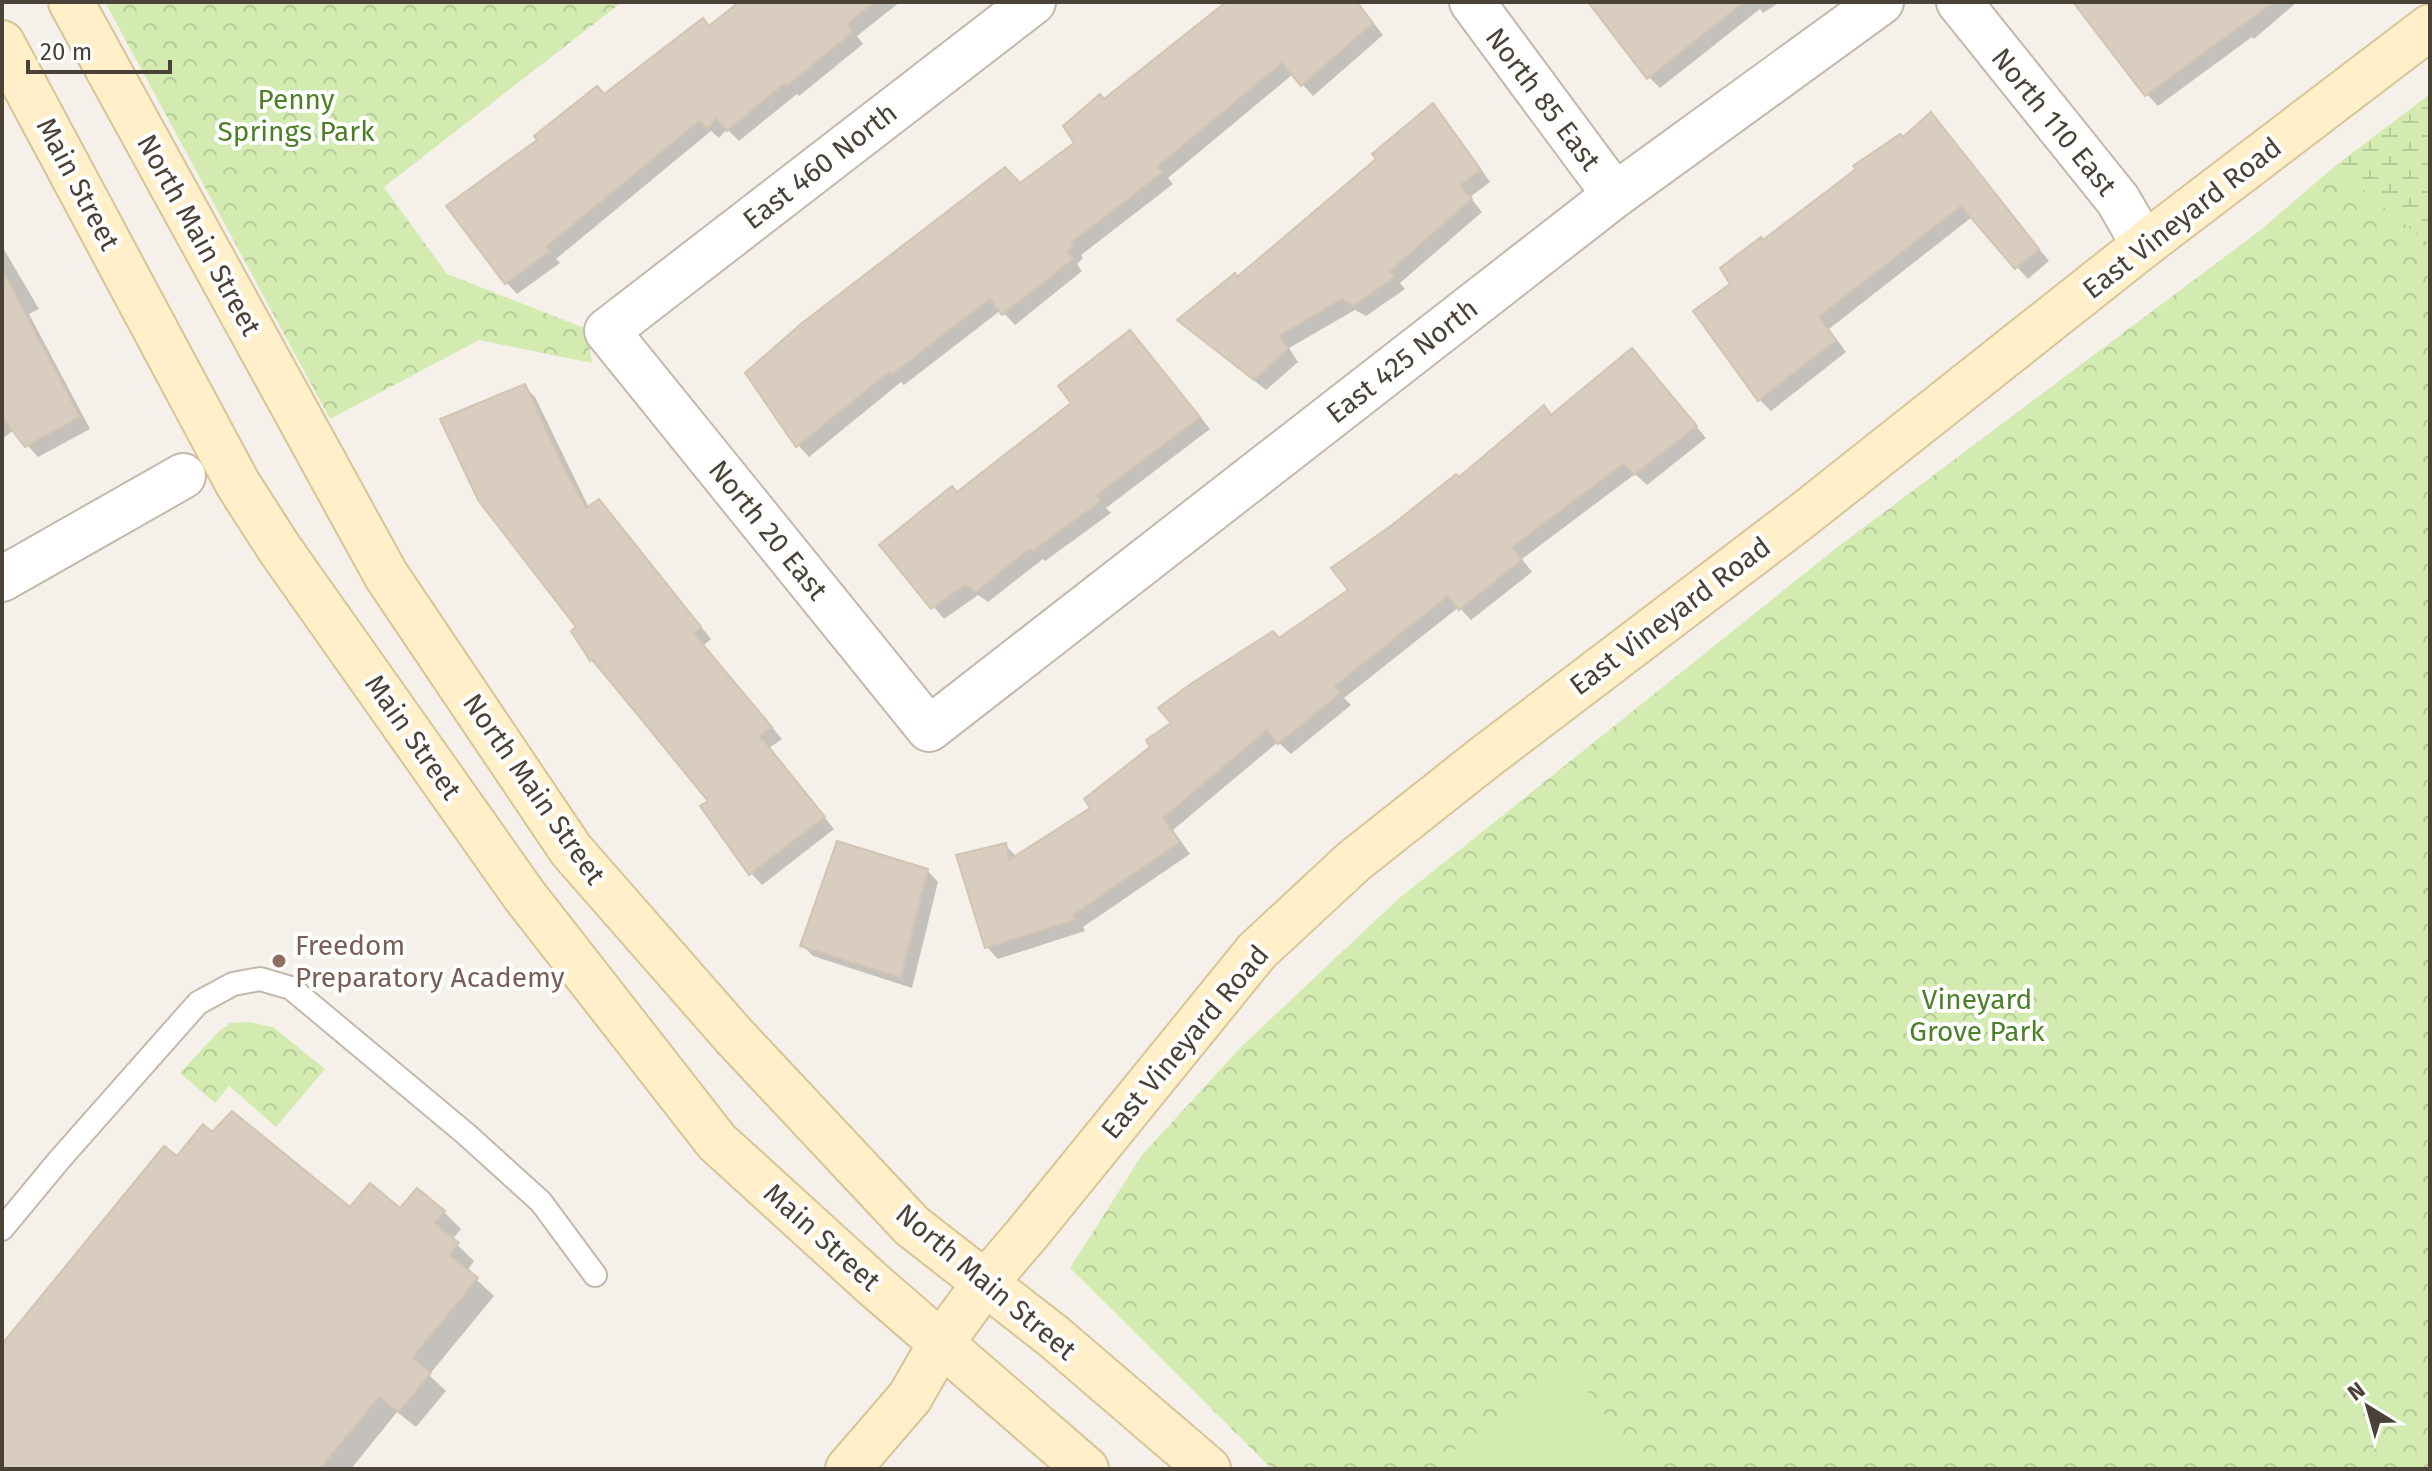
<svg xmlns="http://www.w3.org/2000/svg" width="2432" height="1471" font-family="'Fira Sans',sans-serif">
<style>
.forest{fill:url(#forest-crowns)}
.wetland{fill:url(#wetland-marsh)}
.pitch{fill:#d3ebb1}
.shadow{fill:#0003}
.building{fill:#d8cdbe;stroke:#d3c4b1;stroke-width:2}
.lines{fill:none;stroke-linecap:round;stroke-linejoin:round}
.lane-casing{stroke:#c2b9ab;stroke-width:26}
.street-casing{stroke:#c2b9ab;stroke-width:48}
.secondary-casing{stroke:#d7c497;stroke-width:48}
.lane{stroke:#fff;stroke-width:22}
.street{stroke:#fff;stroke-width:44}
.secondary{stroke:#fff0ca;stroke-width:44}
.education-dot{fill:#8d6e63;stroke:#fff;stroke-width:3}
.labels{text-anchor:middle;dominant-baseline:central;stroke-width:8;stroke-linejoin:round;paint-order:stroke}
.park-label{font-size:28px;fill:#4c8026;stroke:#fff}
.street-label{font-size:28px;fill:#4a4237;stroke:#fff}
.education-label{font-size:28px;fill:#785e54;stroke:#fff;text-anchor:start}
</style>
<defs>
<pattern id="forest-crowns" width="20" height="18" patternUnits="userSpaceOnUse" patternTransform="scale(2)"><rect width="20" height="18" fill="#d3ebb1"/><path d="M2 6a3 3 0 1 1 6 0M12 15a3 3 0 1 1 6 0" fill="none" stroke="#b7cb99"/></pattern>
<pattern id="wetland-marsh" width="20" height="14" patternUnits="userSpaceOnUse" patternTransform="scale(2)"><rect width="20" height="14" fill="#d3ebb1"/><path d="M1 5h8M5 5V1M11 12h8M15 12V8" fill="none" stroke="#b7cb99"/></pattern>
</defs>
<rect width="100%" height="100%" fill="#f5f1ea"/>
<g class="forest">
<polygon points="105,2 622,2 384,187 447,274 587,329 592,363 479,340 330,419"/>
<polygon points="2335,166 2430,240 2430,1469 1272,1469 1070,1268 1142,1155 1241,1047 1397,900 1839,546 2262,229"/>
<polygon points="249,1022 273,1027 325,1069 276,1127 229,1086 215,1103 180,1073 217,1033 230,1023"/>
</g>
<polygon class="wetland" points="2430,94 2430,245 2335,166"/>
<polygon class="pitch" points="1567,1365 1647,1469 1455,1469 1445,1457"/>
<g class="shadow">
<polygon points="742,2 900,2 857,36 863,44 799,96 797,94 739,141 727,129 719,138 711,131 556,259 560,263 517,294 506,282 604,96 710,28"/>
<polygon points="1228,2 1357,2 1383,35 1313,96 1293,74 1168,178 1173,184 1081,255 1083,258 1077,264 1082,271 1015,325 1001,310 904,385 901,382 809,457 798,445 1021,185 1076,143 1104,101"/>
<polygon points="1591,2 1780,2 1763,13 1760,9 1660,88 1649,77"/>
<polygon points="2076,2 2297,2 2254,39 2252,37 2158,106 2147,94"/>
<polygon points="1433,106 1444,117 1490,182 1470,197 1482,212 1400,283 1405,289 1366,316 1355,310 1289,348 1298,362 1266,390 1180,320 1238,279 1378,160"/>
<polygon points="1931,115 2049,261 2028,279 1972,217 1829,329 1846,352 1771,411 1760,400 1696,311 1732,284 1763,242 1903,140"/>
<polygon points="2,246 39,309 29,314 90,429 38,457 14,430 2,439"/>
<polygon points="1142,344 1210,429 1106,508 1111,513 1045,561 1043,559 988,602 978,595 944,619 882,545 958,494 1074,403"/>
<polygon points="1643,362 1706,438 1647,485 1635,474 1522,559 1532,572 1471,620 1459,607 1344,698 1351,705 1291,754 1278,742 1173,830 1190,854 1083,927 1085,931 998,959 987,947 1005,845 1017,857 1093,808 1153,747 1279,640 1351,590 1459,480 1544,407 1553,416"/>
<polygon points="524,386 535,397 589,508 610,513 711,639 703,646 782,739 769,748 834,829 762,885 751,873 710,801 591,660 579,627"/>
<polygon points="927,870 938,882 912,988 813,956 802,945"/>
<polygon points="177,1159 350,1210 444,1212 461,1229 452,1240 474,1261 467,1271 494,1296 429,1375 446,1391 416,1427 397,1412 351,1469 2,1469 2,1362"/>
</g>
<g class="building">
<polygon points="739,2 875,2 847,24 853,32 787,86 784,84 727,131 716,119 707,129 699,121 546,247 550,251 505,284 446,206 537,140 534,136 597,86 604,94 703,18 709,26"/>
<polygon points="1226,2 1357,2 1373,23 1301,86 1282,63 1158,166 1163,172 1071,243 1073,245 1067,252 1073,259 1002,315 990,299 891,375 889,372 796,447 745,373 802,323 1005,167 1020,183 1074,143 1063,126 1100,94 1104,99"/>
<polygon points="1588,2 1744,2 1647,79"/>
<polygon points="2073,2 2274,2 2145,96"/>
<polygon points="1433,103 1481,170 1460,185 1472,199 1390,271 1395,277 1353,306 1342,299 1279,336 1288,349 1254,380 1177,320 1235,273 1237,277 1376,159 1372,154"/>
<polygon points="1931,112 2039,249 2015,269 1961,206 1819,317 1836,340 1758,401 1693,311 1730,284 1720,268 1761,237 1763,240 1856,169 1853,166 1900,134 1903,137"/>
<polygon points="2,269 80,417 25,447 2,417"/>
<polygon points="1130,330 1200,417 1097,495 1101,501 1033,551 1030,548 976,592 965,585 931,609 879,545 952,486 957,492 1071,403 1058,386"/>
<polygon points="1632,348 1697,426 1634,475 1624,463 1512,547 1522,560 1459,610 1448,596 1335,686 1341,693 1278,744 1267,730 1163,818 1180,842 1073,915 1075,920 985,948 956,855 1006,843 1009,860 1090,808 1084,799 1150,747 1146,740 1171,723 1158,708 1192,683 1273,631 1279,638 1348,590 1331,568 1392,525 1456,474 1459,477 1544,405 1551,415"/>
<polygon points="525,384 564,468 586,508 599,499 701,627 694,634 772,727 760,736 825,817 749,875 700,806 708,801 592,659 590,661 571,631 576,627 478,500 440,419"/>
<polygon points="837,841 928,869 901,978 800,946"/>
<polygon points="232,1111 350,1207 370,1183 400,1208 417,1188 445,1211 435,1223 459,1243 450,1255 478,1278 412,1358 431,1373 399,1412 379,1397 320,1469 2,1469 2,1344 164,1146 177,1156 203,1124 212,1132"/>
</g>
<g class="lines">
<g class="lane-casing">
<polyline id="lane" points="2,1229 60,1159 198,1003 233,984 260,979 291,988 466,1134 541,1202 595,1275"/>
</g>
<g class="street-casing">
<g id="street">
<polyline points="1033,2 607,331 929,729 1615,195 1881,2"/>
<polyline points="1472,2 1615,195"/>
<polyline points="1959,2 2118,200 2144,245"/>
<polyline points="2,579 183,476"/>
</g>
</g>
<g class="secondary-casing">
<g id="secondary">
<polyline points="71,2 386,575 571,850 734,1036 912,1226 1053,1336 1208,1469"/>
<polyline points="2,43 238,484 279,548 524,895 717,1142 874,1285 1086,1469"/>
<polyline points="848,1469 910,1397 941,1343 985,1283 1027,1234 1257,951 1354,861 1484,758 1802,516 2144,245 2430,27"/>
</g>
</g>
<use href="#lane" class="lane"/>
<use href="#street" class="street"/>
<use href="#secondary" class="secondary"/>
</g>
<circle class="education-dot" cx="279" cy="961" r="8"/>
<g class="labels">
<g class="park-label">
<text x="296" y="99">Penny<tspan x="296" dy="32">Springs Park</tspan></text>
<text x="1977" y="999">Vineyard<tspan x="1977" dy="32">Grove Park</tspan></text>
</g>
<g class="street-label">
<text transform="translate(1543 99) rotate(53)">North 85 East</text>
<text transform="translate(2054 122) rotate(51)">North 110 East</text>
<text transform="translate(820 166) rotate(-38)">East 460 North</text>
<text transform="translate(78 184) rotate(62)">Main Street</text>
<text transform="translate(2182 218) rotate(-38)">East Vineyard Road</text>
<text transform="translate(199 235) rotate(61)">North Main Street</text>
<text transform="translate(1402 361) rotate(-38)">East 425 North</text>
<text transform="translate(768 530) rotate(51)">North 20 East</text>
<text transform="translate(1670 616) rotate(-37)">East Vineyard Road</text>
<text transform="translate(413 737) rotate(55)">Main Street</text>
<text transform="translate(534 789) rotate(55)">North Main Street</text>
<text transform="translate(1185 1042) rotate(-50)">East Vineyard Road</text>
<text transform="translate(822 1237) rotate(42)">Main Street</text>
<text transform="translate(986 1282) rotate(40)">North Main Street</text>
</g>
<g class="education-label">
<text x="295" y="945">Freedom<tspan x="295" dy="32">Preparatory Academy</tspan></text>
</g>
</g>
<rect width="2432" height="1471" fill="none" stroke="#4a4237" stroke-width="8"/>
<g transform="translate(2368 1407) rotate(323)" stroke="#ffffff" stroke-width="6" paint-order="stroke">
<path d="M0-6L14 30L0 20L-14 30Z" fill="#4a4237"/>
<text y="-12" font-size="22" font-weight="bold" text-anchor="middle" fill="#4a4237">N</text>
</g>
<path d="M28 60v12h142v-12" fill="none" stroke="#4a4237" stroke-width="4"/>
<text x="40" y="60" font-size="24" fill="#4a4237" stroke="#ffffff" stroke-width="6" paint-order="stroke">20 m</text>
</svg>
